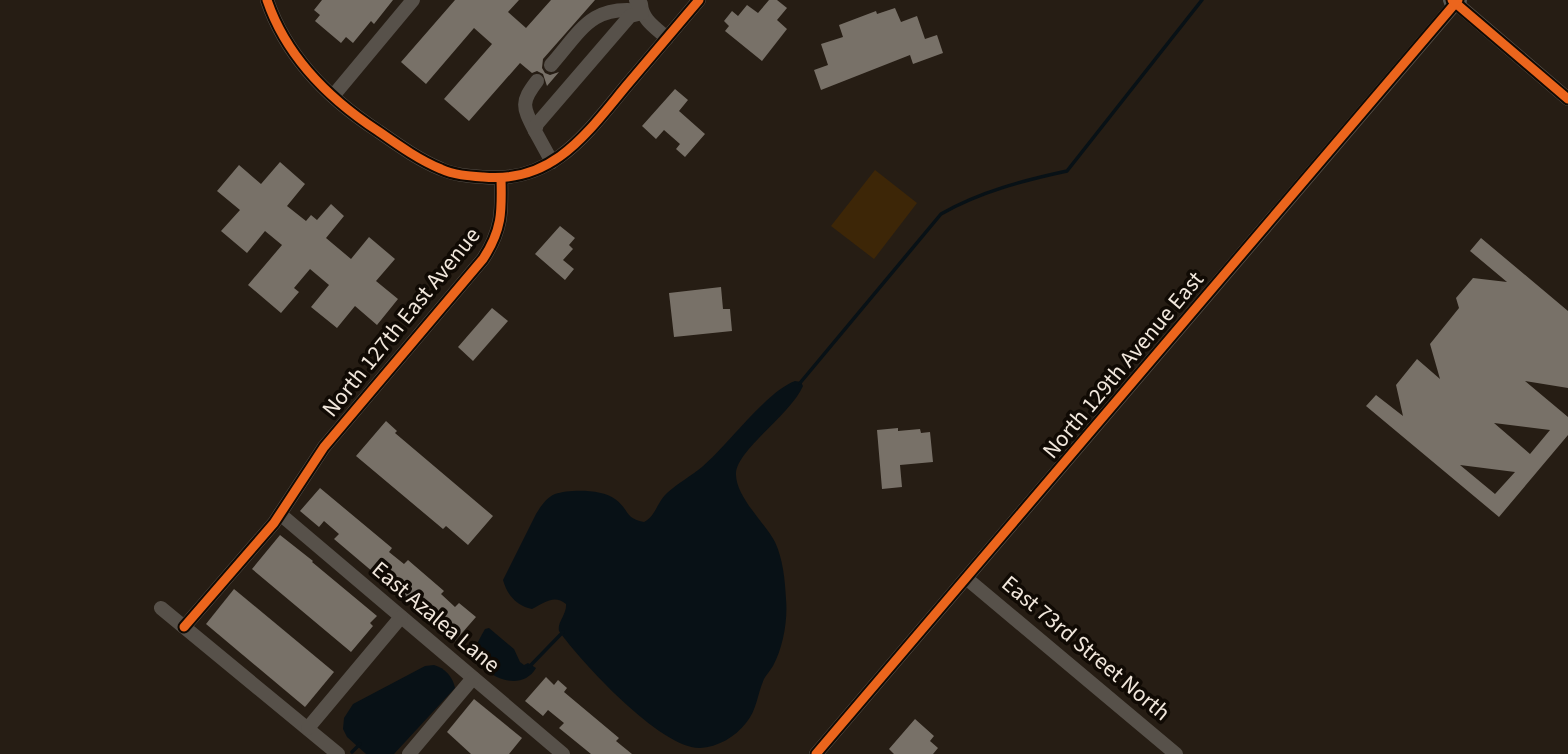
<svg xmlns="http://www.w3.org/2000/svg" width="1568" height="754" font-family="'Source Sans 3',sans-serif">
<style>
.green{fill:#3d2607}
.water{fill:#081116}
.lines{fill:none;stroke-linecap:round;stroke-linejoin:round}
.stream{stroke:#081116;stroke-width:3.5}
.building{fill:#787168;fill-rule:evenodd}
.minor{stroke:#57514a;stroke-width:14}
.major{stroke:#5a5956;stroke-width:18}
.cycleway-casing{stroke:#100a04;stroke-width:13}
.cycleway{stroke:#eb651d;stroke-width:9}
.labels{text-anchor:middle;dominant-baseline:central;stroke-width:7;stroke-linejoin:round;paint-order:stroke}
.street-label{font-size:23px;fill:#f1e7dc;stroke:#100a04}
</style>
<rect width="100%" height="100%" fill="#261d14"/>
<polygon class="green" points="875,170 917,203 874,259 831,226"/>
<g class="water">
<path d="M795 381 801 382 803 386C791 414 738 449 736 473 735 496 765 523 775 542 783 559 785 580 786 599 788 620 783 648 773 666 770 671 766 675 764 679 757 695 757 710 746 723 735 737 718 747 700 748 661 749 581 662 559 631 557 622 567 614 566 604 554 594 544 603 532 609 517 606 507 595 503 580L536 514C541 506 546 498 555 494 570 489 602 489 615 499 629 509 625 519 644 522 656 516 657 502 667 493 678 483 691 476 702 467 728 445 767 391 795 381Z"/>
<path d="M489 628 514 649 520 662 524 665 528 663 536 668C520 696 475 673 476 650 476 643 482 635 485 629Z"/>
<path d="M434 665C445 668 453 677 455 688L394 754H366L347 737 343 729 344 718 353 704 425 666Z"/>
</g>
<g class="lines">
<g class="stream">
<path d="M800 383 941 214C979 192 1025 180 1067 171L1202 0"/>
<polyline points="529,667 563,632"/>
<polyline points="352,752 360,744"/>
</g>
</g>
<g class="building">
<polygon points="322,0 393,0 374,24 371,21 353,43 346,37 341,43 315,21 320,15 314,10"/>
<polygon points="455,0 519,0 508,12 526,28 551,0 595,0 543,59 542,68 545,73 550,75 559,72 547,86 543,74 537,71 532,73 520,63 469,121 444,99 492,44 474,28 426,84 401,62"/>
<polygon points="769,0 777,0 787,8 777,20 787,29 762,61 725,31 729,26 724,21 732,11 738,16 747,5 758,13"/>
<polygon points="895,8 901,22 917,16 925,39 937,35 943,53 913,64 910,55 821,90 814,70 828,65 821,44 843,37 839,25 876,11 877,14"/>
<polygon points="675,89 688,100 679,111 705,134 685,157 676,149 680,144 664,130 656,139 642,126"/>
<polygon points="280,162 305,184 287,206 306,221 311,215 317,220 331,204 344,216 326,238 351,259 369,237 395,259 376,281 398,299 377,325 355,306 337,328 311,307 329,285 310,269 294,288 299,292 281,313 248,285 282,245 265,231 247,253 221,231 240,210 217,191 239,165 261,184"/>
<polygon points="560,226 575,238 569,245 573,249 563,260 574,269 565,280 535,254"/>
<path d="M1481 238 1568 311V388L1525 381 1568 417V435L1499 517 1366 406 1376 395 1403 416 1396 385 1417 359 1440 379 1430 344 1459 308 1456 298 1473 278 1507 282 1470 251ZM1494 423 1550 430 1530 454ZM1460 465 1515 472 1495 494Z"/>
<polygon points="721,287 723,309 730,309 732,331 674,337 669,293"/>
<polygon points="492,308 508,321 473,361 458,347"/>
<polygon points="386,421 397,431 395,433 493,516 468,545 446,526 443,529 356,456"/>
<polygon points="898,428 898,431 920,429 921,433 930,432 933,462 900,465 902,487 882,489 877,430"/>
<polygon points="320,488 392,548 389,552 404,564 408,560 444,591 441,594 455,607 459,603 476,617 455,641 439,627 444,621 429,608 424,614 389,583 393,578 378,566 373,572 334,539 339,534 324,521 319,527 300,511"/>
<polygon points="280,535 313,561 312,562 377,616 370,623 373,626 351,652 252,569"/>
<polygon points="234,589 334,672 305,707 206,624"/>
<polygon points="546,677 554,685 558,680 567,688 564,692 619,738 616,741 632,754 591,754 559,728 564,723 548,710 543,716 525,701"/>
<polygon points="474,699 522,738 509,754 471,754 447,732"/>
<polygon points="915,719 934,736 930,741 938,748 933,754 894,754 889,749"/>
</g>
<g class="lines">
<g class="minor">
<path d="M267 0C286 56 329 99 378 131 398 145 419 160 441 169 454 175 469 176 483 177 553 184 587 133 627 85 651 57 675 28 699 0"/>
<path d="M641 4C642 20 656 28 667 38"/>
<path d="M551 65C581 31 591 4 641 11"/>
<polyline points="333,96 413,0"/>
<path d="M535 131C523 107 520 103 537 81"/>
<polyline points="552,162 535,131 537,124 630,16 642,13 636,0"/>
<polyline points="280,514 563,754"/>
<polyline points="966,578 1176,754"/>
<polyline points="161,608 338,754"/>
<path d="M184 627 274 523 324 447 483 259C502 230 502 212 501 179"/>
<polyline points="308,728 401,617"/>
<polyline points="409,754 473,678"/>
<polyline points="816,754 1456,3 1568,99"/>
</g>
<polyline class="major" points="1452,0 1456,3 1458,0"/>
<g class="cycleway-casing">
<g id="cycleway">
<path d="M267 0C286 56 329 99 378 131 398 145 419 160 441 169 454 175 469 176 483 177 553 184 587 133 627 85 651 57 675 28 699 0"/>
<polyline points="1452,0 1568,99"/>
<path d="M184 627 274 523 324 447 483 259C502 230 502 212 501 179"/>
<polyline points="816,754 1458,0"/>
</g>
</g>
<use href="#cycleway" class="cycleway"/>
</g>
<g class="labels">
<g class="street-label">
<text transform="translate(401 322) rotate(-51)">North 127th East Avenue</text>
<text transform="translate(1123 365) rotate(-50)">North 129th Avenue East</text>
<text transform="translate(436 617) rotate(40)">East Azalea Lane</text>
<text transform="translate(1086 648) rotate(40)">East 73rd Street North</text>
</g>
</g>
</svg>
